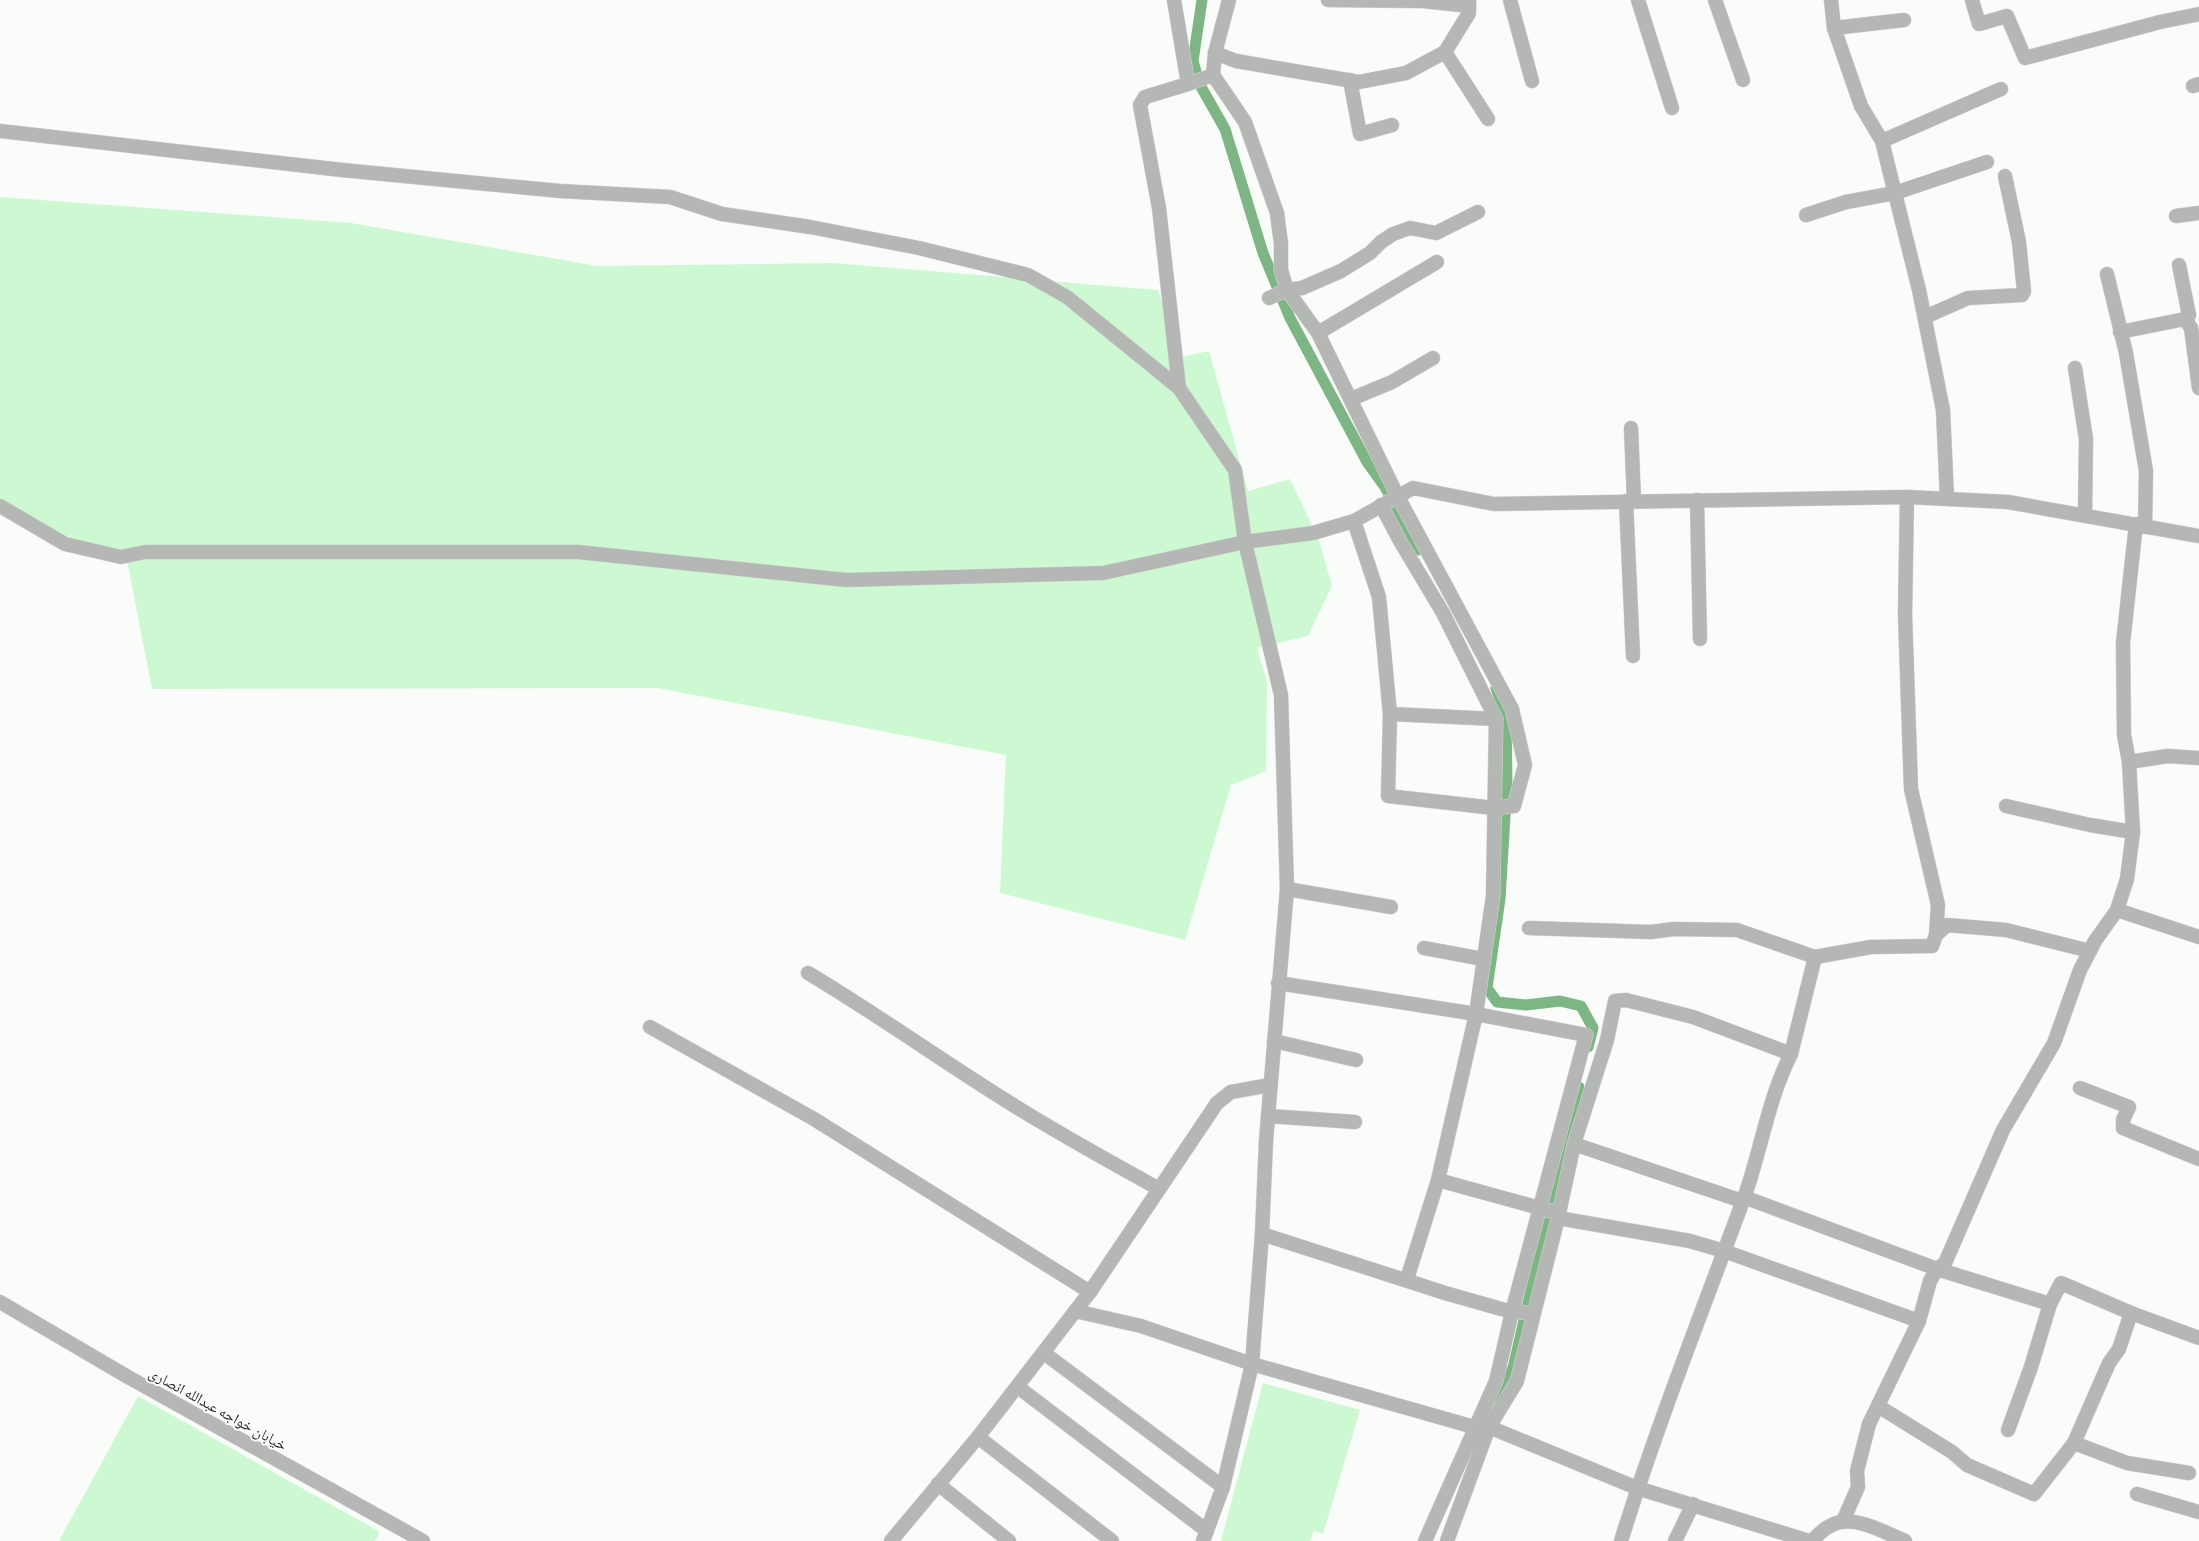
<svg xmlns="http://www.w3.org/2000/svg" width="2199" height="1541" font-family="'Crimson Pro','Noto Naskh Arabic',serif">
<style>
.green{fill:#ccf9d1}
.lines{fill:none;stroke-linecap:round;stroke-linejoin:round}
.canal{stroke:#7db584;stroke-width:11}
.minor-casing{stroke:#d4d7d4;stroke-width:15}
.minor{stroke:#b5b7b5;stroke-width:14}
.labels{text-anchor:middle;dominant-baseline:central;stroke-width:4;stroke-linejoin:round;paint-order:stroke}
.street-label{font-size:15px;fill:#2b2c2b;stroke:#f9fcf9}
</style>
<rect width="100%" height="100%" fill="#f9fcf9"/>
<g class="green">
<polygon points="0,197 351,223 597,266 834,263 1158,290 1181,357 1209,351 1248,491 1290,479 1319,540 1332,586 1308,636 1257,648 1267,682 1266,771 1231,785 1185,940 1000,893 1006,755 658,688 152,689 125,550 77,541 0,507"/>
<polygon points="1263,1383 1360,1410 1323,1534 1314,1531 1310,1541 1221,1541"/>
<polygon points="138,1396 380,1532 375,1541 59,1541"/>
</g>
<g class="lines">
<g class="canal">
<polyline points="1202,0 1193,61 1200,85 1225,129 1263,253 1290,318 1367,462 1385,487 1419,550"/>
<polyline points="1496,688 1506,718 1507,783 1500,899 1487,988 1497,1002 1526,1005 1560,1001 1581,1006 1593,1028 1588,1047"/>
<polyline points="1489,1409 1513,1368 1547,1221 1554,1202 1579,1087"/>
</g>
<g class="minor-casing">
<g id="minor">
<polyline points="1174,0 1188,84 1145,97 1140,105 1159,208 1179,388 1235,470 1245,542 1281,695 1287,889 1266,1141 1262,1234 1252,1364 1223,1487 1203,1541"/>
<polyline points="1229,0 1215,53 1213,75 1245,122 1277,213 1281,244 1281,270 1287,290 1318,333 1397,495 1512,709 1525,765 1514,806 1494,808 1388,796 1390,714 1379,597 1354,521"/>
<polyline points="1328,0 1423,1 1469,6"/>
<polyline points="1510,0 1532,81"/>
<polyline points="1638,0 1672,108"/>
<polyline points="1715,0 1743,80"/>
<polyline points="1831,0 1834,28 1861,106 1882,141 1919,290 1943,410 1947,498"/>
<polyline points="1972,0 1979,24 2007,16 2025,58 2160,22 2199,14"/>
<polyline points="1834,28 1904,20"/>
<polyline points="1445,52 1488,119"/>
<polyline points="1215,53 1236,61 1359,82 1406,73 1445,52 1469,13 1469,0"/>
<polyline points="1350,80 1360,134 1392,125"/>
<polyline points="1188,84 1213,75"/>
<polyline points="2193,86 2199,84"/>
<polyline points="0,131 342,170 560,191 670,197 722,214 810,227 919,248 1028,275 1067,297 1179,388"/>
<polyline points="1882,141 2001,89"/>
<polyline points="1806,215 1846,202 1895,193 1987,162"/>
<polyline points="2176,216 2199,213"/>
<polyline points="2179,265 2189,315 2185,319 2191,328 2199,388"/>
<polyline points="2107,274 2126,353 2146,471 2145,527"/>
<polyline points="1269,298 1287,290 1302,288 1341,271 1370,253 1381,242 1393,234 1410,228 1436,233 1478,212"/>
<polyline points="1925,317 1968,298 2022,295 2024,291 2019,242 2005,176"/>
<polyline points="2120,332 2185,319"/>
<polyline points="1318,333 1437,262"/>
<polyline points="2075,368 2086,439 2085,516"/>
<polyline points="1351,399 1392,382 1433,358"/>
<polyline points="1631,428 1634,501"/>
<polyline points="1907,497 1905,614 1911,789 1938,905 1936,935"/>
<polyline points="1697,500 1700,639"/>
<polyline points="1626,501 1633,656"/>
<polyline points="1381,505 1400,541 1443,613 1496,719 1493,896 1476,1014 1438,1180 1407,1279"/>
<polyline points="0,506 65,544 121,557 145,552 578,552 846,580 1103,573 1245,542 1313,533 1354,521 1413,488 1494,504 1907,497 2008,502 2199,536"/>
<polyline points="1390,714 1496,719"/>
<polyline points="2129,762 2168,756 2199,758"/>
<polyline points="2006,806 2090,825 2133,832"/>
<polyline points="1287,889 1391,907"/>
<polyline points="2117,910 2199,937"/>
<polyline points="1529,928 1651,932 1674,929 1737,930 1815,957 1871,947 1932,946 1936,935 1947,925 2006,930 2090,951"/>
<polyline points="1424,948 1483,959"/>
<path d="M808 973C877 1014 942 1061 1010 1103 1059 1134 1109 1161 1159 1189"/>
<polyline points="1278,983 1476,1014 1586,1035 1512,1312 1496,1381 1425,1541"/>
<polyline points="650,1027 814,1119 1090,1292"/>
<polyline points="1274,1041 1356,1060"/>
<polyline points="2080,1088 2129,1107 2123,1120 2123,1128 2199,1159"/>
<polyline points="1268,1116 1355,1122"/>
<polyline points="1574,1144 1742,1201"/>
<polyline points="1438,1180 1558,1213"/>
<polyline points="1744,1197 1937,1269 2050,1304"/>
<polyline points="1558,1218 1690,1241 1724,1251 1919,1321"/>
<polyline points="1262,1234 1445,1293 1512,1312 1534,1313"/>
<polyline points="0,1302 128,1377 423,1541"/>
<polyline points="1075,1311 1141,1326 1252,1364 1474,1427 1489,1427 1637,1488 1809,1541"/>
<polyline points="1044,1353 1223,1487"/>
<polyline points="1018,1387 1207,1531"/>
<polyline points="1878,1406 1952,1452 1967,1465 2034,1494 2074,1443 2109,1363 2119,1349 2131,1313"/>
<polyline points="2008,1430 2031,1367 2050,1304 2061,1283 2131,1313 2199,1338"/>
<polyline points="978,1437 1112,1541"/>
<polyline points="2074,1443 2127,1463 2189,1473"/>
<polyline points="938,1484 1009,1541"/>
<polyline points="2137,1494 2199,1512"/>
<polyline points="1843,1521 1858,1487 1857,1471 1869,1424 1919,1321 1930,1281 1937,1269 1945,1263 2003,1130 2054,1043 2080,970 2095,941 2117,910 2127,879 2133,832 2129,762 2124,735 2123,643 2136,524"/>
<polyline points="891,1541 978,1437 1090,1292 1217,1103 1231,1092 1270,1085"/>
<polyline points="1447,1541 1489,1427 1517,1381 1558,1218 1574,1144 1607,1040 1615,1001 1626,1000 1693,1017 1791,1054"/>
<path d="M1621 1541C1657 1425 1702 1312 1744 1198 1761 1151 1768 1099 1791 1054L1815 957"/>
<polyline points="1675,1541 1693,1504"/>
<path d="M1812 1541C1817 1536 1823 1529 1830 1526 1853 1513 1883 1532 1905 1541"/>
</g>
</g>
<use href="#minor" class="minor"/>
</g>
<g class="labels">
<g class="street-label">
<text transform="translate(218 1409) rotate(29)">خیابان خواجه عبدالله انصاری</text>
</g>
</g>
</svg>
